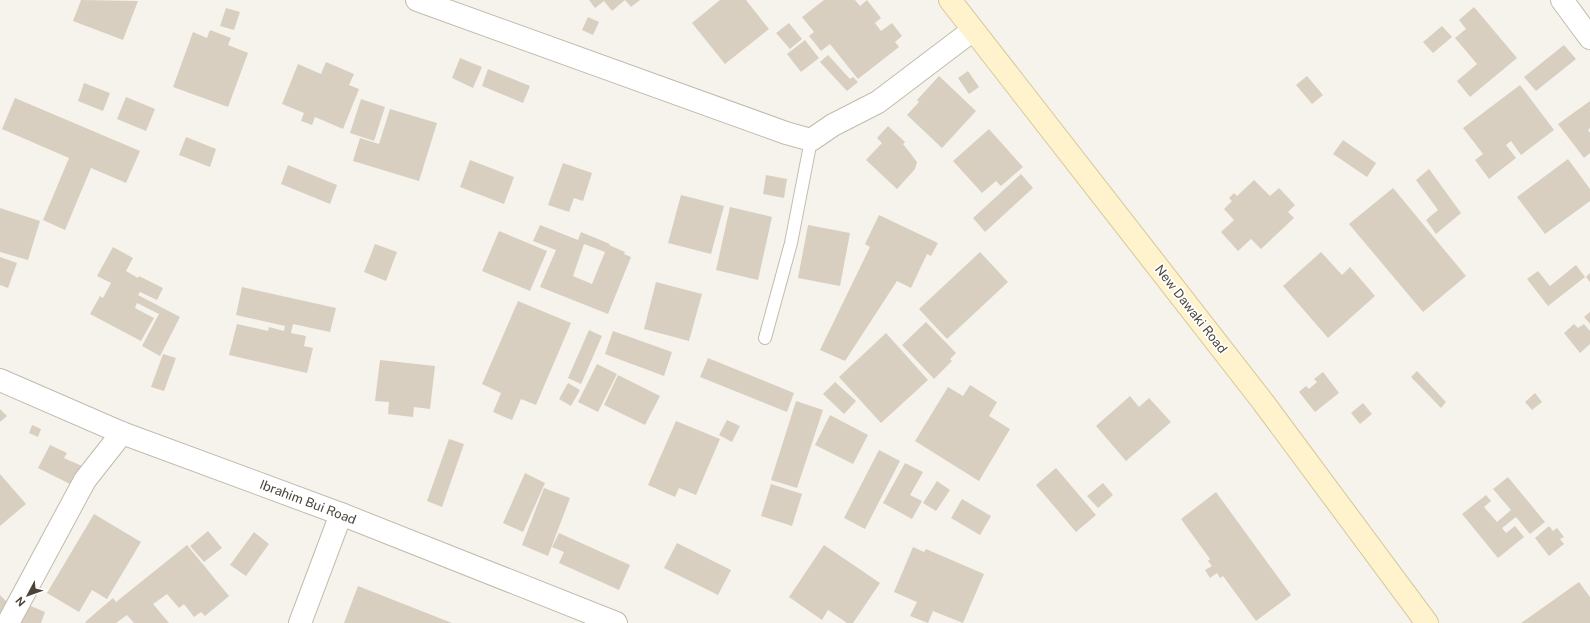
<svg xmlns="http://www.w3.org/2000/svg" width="1590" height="623" font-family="'Public Sans',sans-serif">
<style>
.building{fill:#d8cfc1;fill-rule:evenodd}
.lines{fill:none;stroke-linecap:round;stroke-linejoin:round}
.lane-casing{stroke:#c2bbae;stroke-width:14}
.street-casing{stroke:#c2bbae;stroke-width:24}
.secondary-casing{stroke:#d6c79b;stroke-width:24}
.lane{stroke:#fff;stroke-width:12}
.street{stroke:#fff;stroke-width:22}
.secondary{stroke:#fff3cd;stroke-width:22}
.labels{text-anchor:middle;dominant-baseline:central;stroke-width:3.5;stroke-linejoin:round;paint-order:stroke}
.street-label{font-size:13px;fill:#4b4439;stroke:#fff}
</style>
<rect width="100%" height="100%" fill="#f6f3ec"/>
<g class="building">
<polygon points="81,0 138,1 123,40 73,21"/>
<polygon points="589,0 625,0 612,11 604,1 595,8"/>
<polygon points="625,0 640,0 631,7"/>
<polygon points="720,0 746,0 769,29 725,64 692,23"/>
<polygon points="824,0 855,0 860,6 867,0 881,18 875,23 881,31 892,23 902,36 895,42 899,47 858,79 830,44 821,51 809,36 814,32 802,17"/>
<polygon points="1474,7 1517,58 1470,97 1457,81 1477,64 1455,38 1466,29 1459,20"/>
<polygon points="226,8 240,12 234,30 220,26"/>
<polygon points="588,17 599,22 593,35 582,30"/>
<polygon points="789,23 802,39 790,49 776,33"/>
<polygon points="1442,26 1452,37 1433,53 1423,42"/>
<polygon points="210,30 231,38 228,45 248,53 228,107 173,87 193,32 207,38"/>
<polygon points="805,40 819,58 801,72 787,54"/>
<polygon points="1564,45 1576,59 1536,91 1524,77"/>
<polygon points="828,55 850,79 853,77 858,82 847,91 820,62"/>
<polygon points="460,58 482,67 473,88 452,78"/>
<polygon points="326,62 354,74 349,85 359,89 343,129 315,117 312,125 301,121 304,113 282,104 298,64 321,74"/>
<polygon points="488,69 530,86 523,103 482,86"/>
<polygon points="968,71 979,87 969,94 958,78"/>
<polygon points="939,76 976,111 942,148 907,115 919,102 917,100"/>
<polygon points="1307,76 1323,95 1312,104 1296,85"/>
<polygon points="84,83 110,93 103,111 78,101"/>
<polygon points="1520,85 1554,130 1521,155 1511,141 1506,145 1516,158 1489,179 1475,160 1483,154 1463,128"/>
<polygon points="126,97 155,109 146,131 117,119"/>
<polygon points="15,98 140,151 126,183 91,168 65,230 43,220 69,158 2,129"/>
<polygon points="361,99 385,107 374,141 350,133"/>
<polygon points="1590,101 1590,128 1588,130 1590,133 1590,153 1584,158 1558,124"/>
<polygon points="390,109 437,123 419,181 353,161 360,138 379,144"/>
<polygon points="888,126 905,142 903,144 917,162 915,169 897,189 866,160 882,143 877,138"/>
<polygon points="989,129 1023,167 1001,186 996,181 982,193 953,161"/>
<polygon points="186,137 216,149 210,167 179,155"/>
<polygon points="1343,140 1376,163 1367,177 1333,154"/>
<polygon points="1568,159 1590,189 1590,201 1545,234 1517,197"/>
<polygon points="470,160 514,177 504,204 460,187"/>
<polygon points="563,163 592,173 583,201 574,198 569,212 548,205"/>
<polygon points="288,165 337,185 330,204 281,184"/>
<polygon points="1429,169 1461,213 1436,234 1426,220 1438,210 1416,180"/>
<polygon points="1021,174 1033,188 985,232 973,218"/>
<polygon points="766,175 787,179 784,198 763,194"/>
<polygon points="1254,180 1270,196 1279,188 1295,205 1288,212 1294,218 1261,249 1251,239 1238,251 1221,232 1234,220 1224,209 1232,201 1229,198 1234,193 1237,196"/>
<polygon points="1393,188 1466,276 1423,312 1349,224"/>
<polygon points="681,195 724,206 711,254 668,243"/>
<polygon points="730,207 772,217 758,280 716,270"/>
<polygon points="0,208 40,221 28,260 0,252"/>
<polygon points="879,215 938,243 931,256 927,254 911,288 897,281 845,361 820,350 870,247 865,244"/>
<path d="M540 225 578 240 581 232 610 244 609 245 625 252 624 254 631 257 608 314 540 287 556 250 533 241ZM584 244 605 252 592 284 573 276Z"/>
<polygon points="808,225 850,233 840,286 798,278"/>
<polygon points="499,231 547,251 530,291 482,271"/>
<polygon points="375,244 397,252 386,281 364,272"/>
<polygon points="113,247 133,258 126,271 138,278 139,276 163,288 157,300 140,292 138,295 180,317 160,356 142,346 159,314 137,303 135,308 154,318 141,341 90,314 100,296 103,298 111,283 97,276"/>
<polygon points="980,252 1008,282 947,339 919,309"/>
<polygon points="1321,252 1342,275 1350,267 1375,296 1328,338 1283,286"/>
<polygon points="0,257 17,263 8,288 0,285"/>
<polygon points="1576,265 1585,277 1548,306 1527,279 1538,271 1550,286"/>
<polygon points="1590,273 1590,282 1586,277"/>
<polygon points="656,282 702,294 689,341 644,329"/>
<polygon points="242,287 336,308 330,332 293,324 291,333 306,336 304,346 313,348 307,373 229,355 237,324 268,331 269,327 284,331 285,326 236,315"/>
<polygon points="518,301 571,323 536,405 521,399 512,420 493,412 501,393 482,384"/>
<polygon points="1590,312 1590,324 1584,317"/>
<polygon points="926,322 956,353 950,359 952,361 934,379 902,345"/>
<polygon points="1574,324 1578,328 1584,324 1590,331 1590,344 1580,353 1564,333"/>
<polygon points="589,330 602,336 581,384 568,378"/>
<polygon points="613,331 672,352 664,376 605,354"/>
<polygon points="886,333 928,380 881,423 839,377"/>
<polygon points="163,354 176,358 164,391 151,387"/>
<polygon points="708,358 794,393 787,412 700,377"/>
<polygon points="380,360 435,366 430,409 414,407 413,417 388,414 389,402 375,401"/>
<polygon points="597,364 617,374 598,412 578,402"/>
<polygon points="1417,371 1446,402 1441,408 1411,377"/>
<polygon points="1323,372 1339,393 1315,412 1299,392 1306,386 1309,389 1317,382 1314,379"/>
<polygon points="618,375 660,396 645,425 604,405"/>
<polygon points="835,382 856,401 844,414 823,394"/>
<polygon points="568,383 580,390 571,406 559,399"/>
<polygon points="970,385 997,402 989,416 1010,429 979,481 915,441 948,387 963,396"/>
<polygon points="1535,393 1542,402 1532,410 1525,402"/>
<polygon points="1130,396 1139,407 1149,398 1171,422 1126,461 1096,426"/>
<polygon points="796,401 823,410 797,488 771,480"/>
<polygon points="1363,403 1372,414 1360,424 1351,413"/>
<polygon points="0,409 7,416 0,422"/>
<polygon points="830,415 868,435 853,464 815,445"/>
<polygon points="727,420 740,426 732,442 719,435"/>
<polygon points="676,421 720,439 696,495 679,488 675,497 648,485"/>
<polygon points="32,425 41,429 38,437 29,433"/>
<polygon points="449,439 464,444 442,507 427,501"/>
<polygon points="50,445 67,453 64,458 82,466 72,485 38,468"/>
<polygon points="879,450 900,461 865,529 844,518"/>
<polygon points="905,463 923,472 910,495 922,501 912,519 883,503"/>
<polygon points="1056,468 1096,515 1076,532 1036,485"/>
<polygon points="525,473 545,483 523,532 503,523"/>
<polygon points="0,474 26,504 0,526"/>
<polygon points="1508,477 1545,522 1530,534 1516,517 1502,528 1506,533 1515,526 1524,537 1498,558 1462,514 1486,495 1491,501 1484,507 1497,522 1511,510 1493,489"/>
<polygon points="937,481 950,490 936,511 923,503"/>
<polygon points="1103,483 1113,495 1098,508 1087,496"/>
<polygon points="771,484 802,494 792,526 761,516"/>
<polygon points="544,488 570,498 548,556 522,545"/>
<polygon points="1216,492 1291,595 1256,621 1223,576 1220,578 1217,573 1210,578 1205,570 1212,566 1208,561 1210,559 1181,519"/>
<polygon points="962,499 991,516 980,535 951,518"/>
<polygon points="94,514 141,542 107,599 92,590 79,612 47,593"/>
<polygon points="1549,526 1553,531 1557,528 1564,537 1560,539 1564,544 1549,556 1535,538"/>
<polygon points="208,531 222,548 204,562 190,546"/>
<polygon points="254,532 269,544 246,576 230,565"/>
<polygon points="559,533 630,565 619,590 559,563 564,552 552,547"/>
<polygon points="677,543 731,570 718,595 664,568"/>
<polygon points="187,545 229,596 205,616 201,612 194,617 184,604 179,608 167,594 153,604 169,623 134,623 127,615 116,623 86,623 85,622 113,598 116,602"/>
<polygon points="824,545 880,583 853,623 847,623 828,610 822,620 789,597"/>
<polygon points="913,547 924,552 926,549 984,574 963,623 933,611 928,623 910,616 917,602 894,592"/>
<polygon points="1579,582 1590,597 1590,623 1521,623"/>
<polygon points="358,586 452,623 344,623"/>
<polygon points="0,595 10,605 0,615"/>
<polygon points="21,602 45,612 41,623 14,623"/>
</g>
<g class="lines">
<g class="lane-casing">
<polyline id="lane" points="765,338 791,243 811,140"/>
</g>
<g class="street-casing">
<g id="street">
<polyline points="417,0 786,133 811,140 833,125 878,102 973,30"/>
<polyline points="1562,0 1590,38"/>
<polyline points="0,380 122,433 341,514 616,623"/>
<polyline points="8,623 85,480 122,433"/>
<polyline points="300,623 341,514"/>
</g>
</g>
<g class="secondary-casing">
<polyline id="secondary" points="950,0 1263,402 1427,623"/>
</g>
<use href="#lane" class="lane"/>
<use href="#street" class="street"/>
<use href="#secondary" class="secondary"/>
</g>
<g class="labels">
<g class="street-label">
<text transform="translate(1191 309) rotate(52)">New Dawaki Road</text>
<text transform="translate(308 502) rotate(21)">Ibrahim Bui Road</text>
</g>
</g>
<g transform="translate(28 595) rotate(229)" stroke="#ffffff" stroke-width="3" paint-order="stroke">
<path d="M0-3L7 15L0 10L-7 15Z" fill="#4b4439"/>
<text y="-6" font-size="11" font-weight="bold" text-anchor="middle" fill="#4b4439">N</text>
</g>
</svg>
